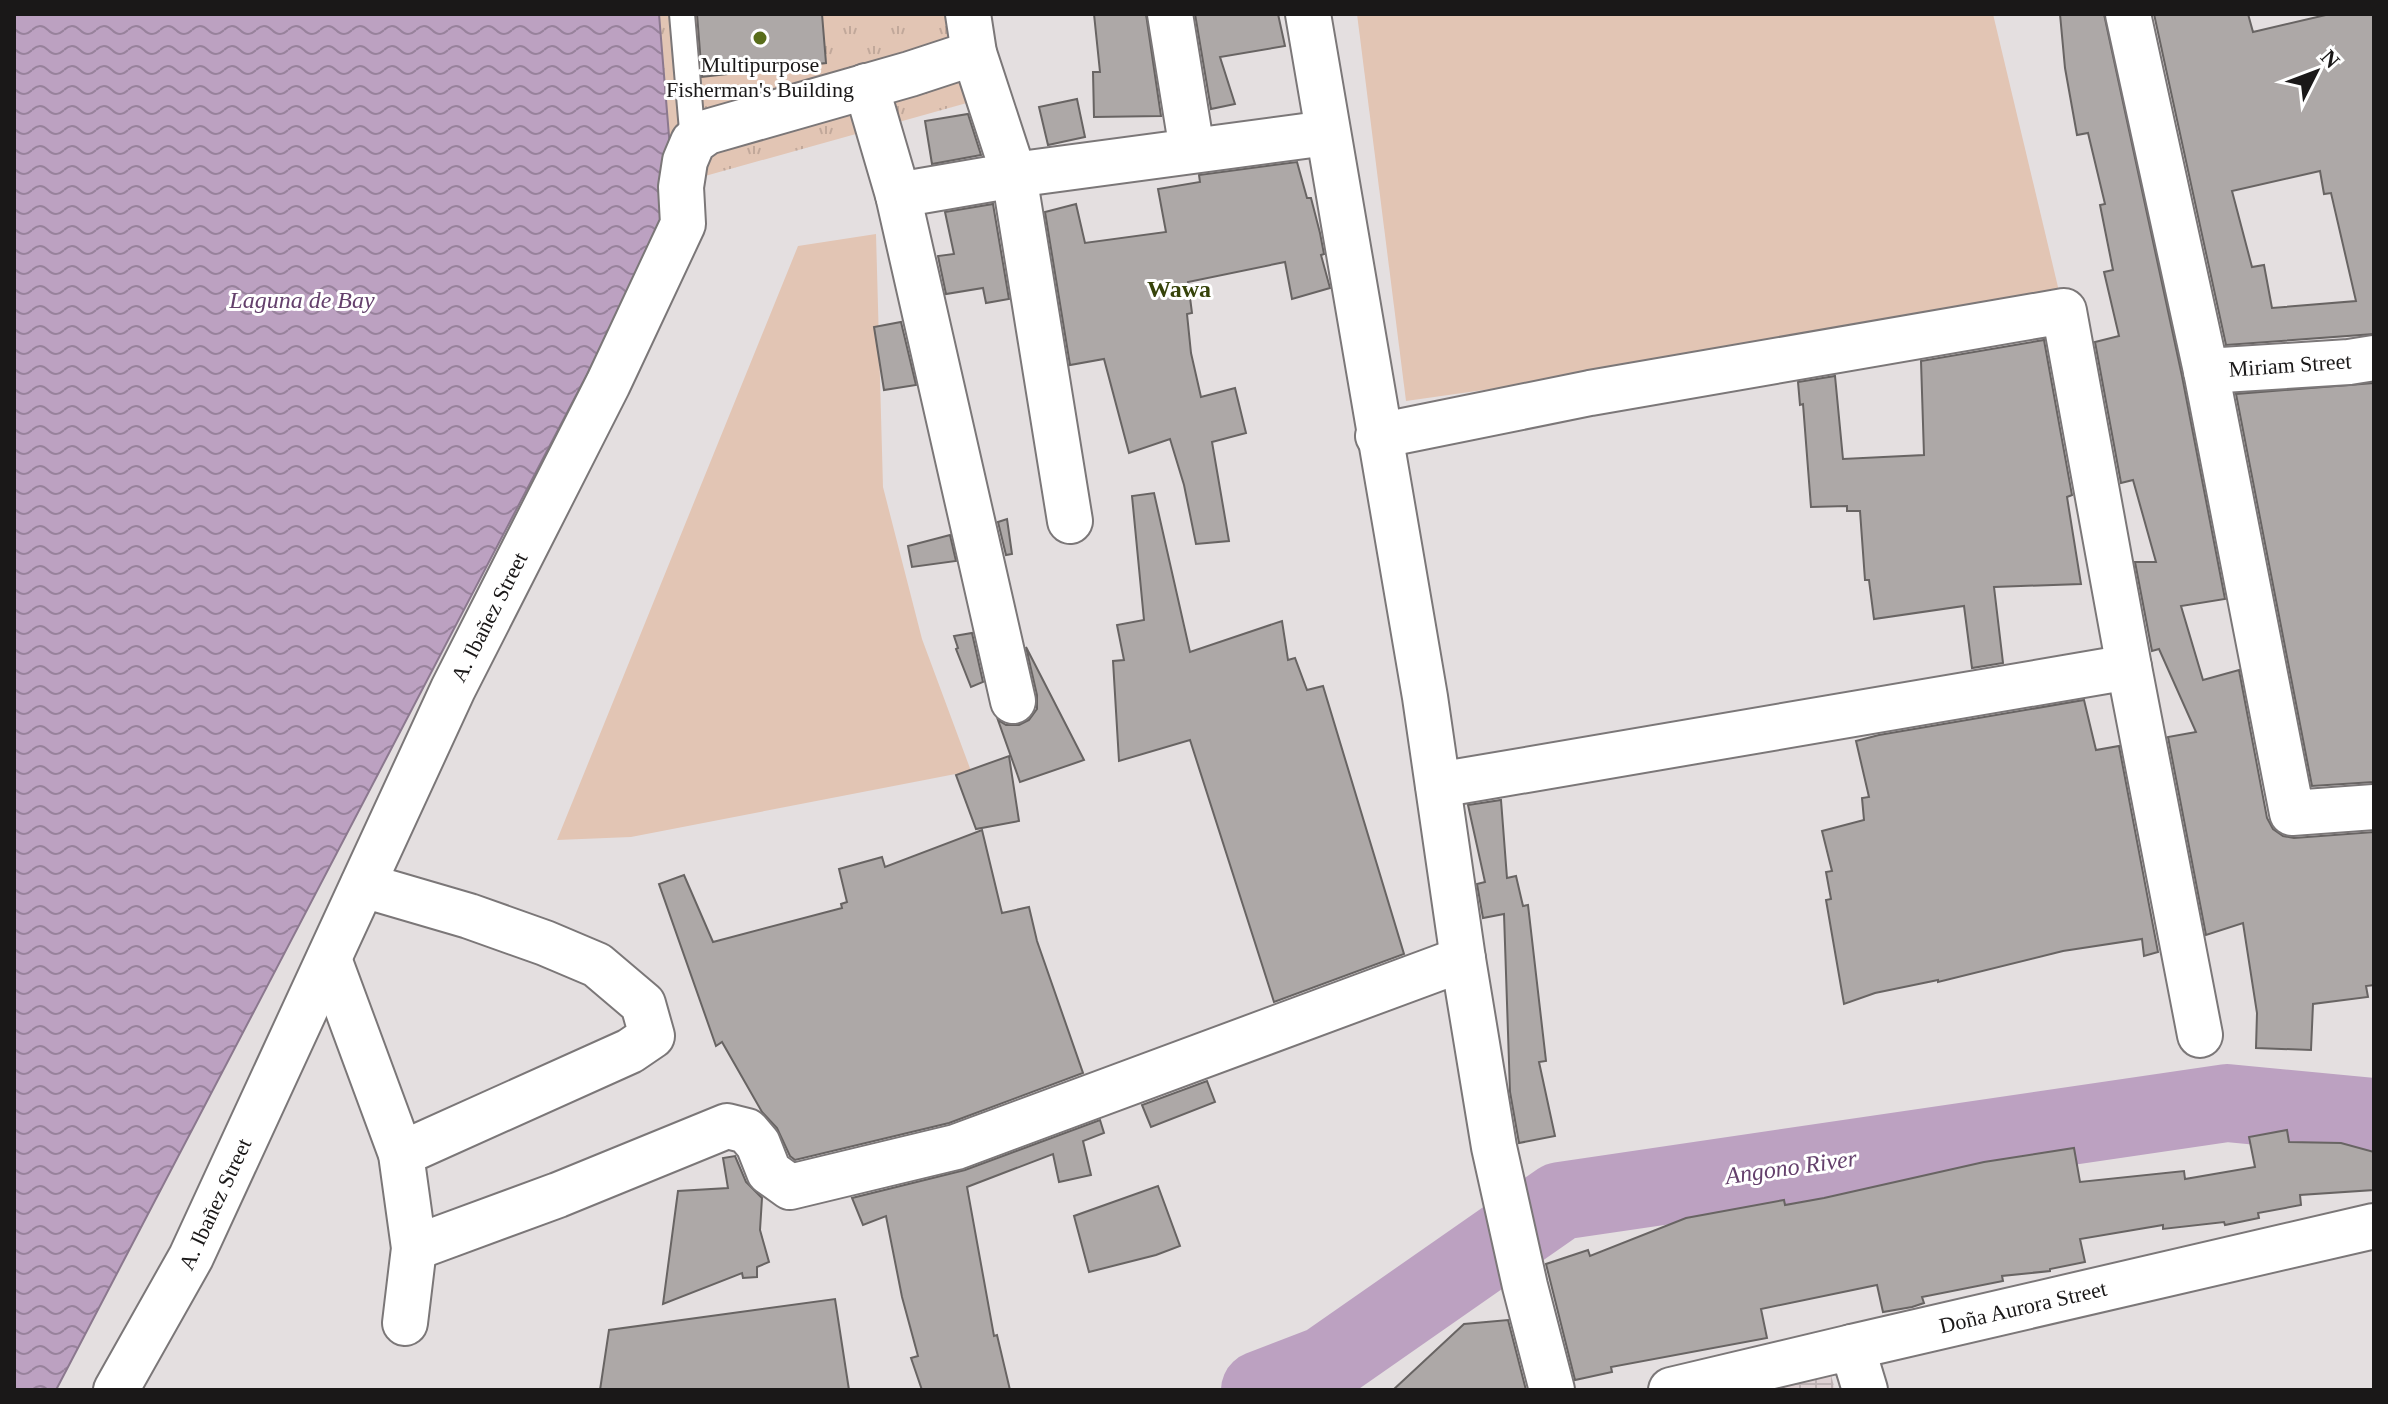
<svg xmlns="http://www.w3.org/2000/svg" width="2388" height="1404" font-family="Georgia,serif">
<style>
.industrial{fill:url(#industrial-grid)}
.grass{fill:#e2c5b4}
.park{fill:url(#park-tufts)}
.water{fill:url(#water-waves);stroke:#8b788e;stroke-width:2}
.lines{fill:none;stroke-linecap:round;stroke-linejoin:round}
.river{stroke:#bca1c1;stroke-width:78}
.building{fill:#ada8a7;stroke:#686463;stroke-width:2;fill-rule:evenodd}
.service-casing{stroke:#7b7778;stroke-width:28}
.minor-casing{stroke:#7b7778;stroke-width:48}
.tertiary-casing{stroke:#7b7778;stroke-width:48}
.service{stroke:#fff;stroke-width:24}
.minor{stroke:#fff;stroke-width:44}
.tertiary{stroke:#fff;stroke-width:44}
.poi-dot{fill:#596d1a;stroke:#fff;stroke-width:3}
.labels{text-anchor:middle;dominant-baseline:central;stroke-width:6;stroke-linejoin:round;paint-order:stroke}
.poi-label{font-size:22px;fill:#1a1818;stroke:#fff}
.street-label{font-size:22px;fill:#1a1818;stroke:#fff}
.neighbourhood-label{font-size:24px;font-weight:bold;fill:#36430a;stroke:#fff}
.water-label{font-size:24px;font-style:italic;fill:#64406c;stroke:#fff}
</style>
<defs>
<pattern id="industrial-grid" width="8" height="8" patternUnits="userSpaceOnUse" patternTransform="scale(2)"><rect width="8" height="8" fill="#ded0d2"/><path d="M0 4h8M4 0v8" fill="none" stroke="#beb2b4"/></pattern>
<pattern id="park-tufts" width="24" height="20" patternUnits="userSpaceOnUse" patternTransform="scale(2)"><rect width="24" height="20" fill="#e2c5b4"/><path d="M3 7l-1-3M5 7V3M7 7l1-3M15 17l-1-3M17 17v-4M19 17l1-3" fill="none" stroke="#c1a89a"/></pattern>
<pattern id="water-waves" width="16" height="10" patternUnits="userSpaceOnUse" patternTransform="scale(2)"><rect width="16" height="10" fill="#bca1c1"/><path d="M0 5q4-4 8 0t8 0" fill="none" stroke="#98829c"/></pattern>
</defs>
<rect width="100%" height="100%" fill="#e4dfe0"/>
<polygon class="industrial" points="1830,1371 1835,1390 1762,1390"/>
<g class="grass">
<polygon points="1357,14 1993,14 2063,308 1406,401"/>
<polygon points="876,234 883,487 922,639 971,771 631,837 557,840 798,246"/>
</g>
<polygon class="park" points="659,14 965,14 974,101 673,185"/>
<polygon class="water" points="14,14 659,14 673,185 651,252 56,1390 14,1390"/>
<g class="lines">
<polyline class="river" points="1260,1390 1325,1365 1560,1201 2227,1103 2374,1117"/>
</g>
<g class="building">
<polygon points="697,14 822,14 826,63 702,77"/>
<polygon points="1094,14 1146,14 1161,116 1094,117 1093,72 1100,72"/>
<polygon points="1195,14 1278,14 1285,46 1220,57 1235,104 1211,109"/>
<polygon points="2060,14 2104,14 2182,376 2225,599 2181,606 2203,680 2239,670 2267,818 2273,829 2283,836 2294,838 2374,832 2374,985 2366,986 2368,997 2313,1004 2311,1050 2256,1048 2257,1013 2243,923 2206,935 2168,737 2196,732 2159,649 2152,651 2151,646 2135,562 2156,562 2133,480 2121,483 2095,342 2119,336 2104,272 2113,270 2100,205 2105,204 2088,133 2077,135 2065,68"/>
<path d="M2154 14H2248L2253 32 2330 14H2374V334L2226 345ZM2320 171 2324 194 2331 193 2356 301 2272 308 2264 265 2252 267 2232 191Z"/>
<polygon points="1077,99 1085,137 1048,145 1039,107"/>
<polygon points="968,114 981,155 932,164 925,121"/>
<polygon points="1297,162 1307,198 1311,198 1320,233 1324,254 1321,255 1330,288 1292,299 1285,262 1188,282 1192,313 1187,314 1191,353 1201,397 1235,388 1246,433 1212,442 1229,541 1196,544 1184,485 1170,439 1129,453 1104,359 1070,365 1045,212 1076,204 1085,243 1166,232 1158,189 1200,182 1199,175"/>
<polygon points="993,204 1009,299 986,303 983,288 946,294 938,256 954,254 945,212"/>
<polygon points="901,322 916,385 884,390 874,327"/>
<polygon points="2044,340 2072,495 2067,497 2081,584 1994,587 2003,663 1972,668 1964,606 1874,619 1869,580 1865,580 1860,511 1847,511 1847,506 1811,507 1803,404 1800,405 1798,382 1835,376 1843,459 1924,455 1921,361"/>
<polygon points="2374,383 2374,782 2312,786 2236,394"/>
<polygon points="1154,493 1190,652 1282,621 1288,660 1295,658 1307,690 1323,686 1404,954 1274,1002 1190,740 1119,761 1113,661 1124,660 1117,625 1144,620 1132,496"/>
<polygon points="1007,519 1012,554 1006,555 998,522"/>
<polygon points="950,535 956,561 912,567 908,546"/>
<polygon points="972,633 983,682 971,687 956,649 958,648 954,636"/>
<polygon points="1026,647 1084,760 1020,782 998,720 1006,725 1019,725 1029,720 1037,709 1037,695"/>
<polygon points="2084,700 2096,750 2119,746 2158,952 2144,956 2142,939 2063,951 1938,982 1938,980 1875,993 1844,1004 1826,900 1831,899 1826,872 1832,871 1822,831 1864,820 1862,798 1869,797 1856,741 1879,735"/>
<polygon points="1009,756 1019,821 976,829 956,775"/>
<polygon points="1501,800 1507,878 1516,876 1523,906 1528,905 1546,1061 1539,1062 1555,1136 1519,1143 1510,1092 1504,914 1483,918 1477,884 1485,882 1468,805"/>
<polygon points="982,830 1002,913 1029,907 1037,941 1083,1073 949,1123 795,1160 790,1156 777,1128 762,1112 722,1042 716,1046 659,884 684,875 713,942 842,908 841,904 847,902 839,869 882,857 885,867"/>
<polygon points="1207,1081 1215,1102 1151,1127 1142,1105"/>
<polygon points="1100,1120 1104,1133 1083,1141 1091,1175 1059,1182 1053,1154 967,1187 994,1336 997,1335 1010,1390 922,1390 911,1358 918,1356 902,1297 886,1216 863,1225 852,1198 965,1170"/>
<polygon points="2287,1130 2289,1142 2341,1143 2374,1152 2374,1190 2300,1195 2301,1205 2258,1213 2259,1218 2225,1225 2224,1222 2163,1229 2163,1225 2080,1239 2085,1262 2050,1269 2050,1271 2002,1276 2003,1281 1922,1297 1924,1303 1912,1307 1883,1312 1877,1285 1761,1309 1767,1338 1611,1367 1612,1372 1575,1380 1546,1264 1588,1250 1590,1256 1686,1218 1784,1200 1785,1205 1824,1198 1984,1162 2074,1148 2080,1182 2184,1171 2185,1179 2255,1167 2249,1137"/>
<polygon points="735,1156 746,1182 762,1198 760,1230 769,1262 757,1267 757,1277 743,1278 742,1273 663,1304 678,1191 728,1188 723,1158"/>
<polygon points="1158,1186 1180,1246 1156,1255 1089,1272 1074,1216"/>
<polygon points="835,1299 849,1390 600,1390 609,1330"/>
<polygon points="1508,1320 1526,1390 1393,1390 1464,1324"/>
</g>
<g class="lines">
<g class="service-casing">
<polyline id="service" points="682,14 693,142"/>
</g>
<g class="minor-casing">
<g id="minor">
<polyline points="1170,14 1192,150"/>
<polyline points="2128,14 2206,371 2292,813 2374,807"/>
<polyline points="866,86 898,195 1013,701"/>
<polyline points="898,195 1014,175 974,53 968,14"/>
<polyline points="2206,371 2349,362 2374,358"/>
<polyline points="1378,436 1590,393 2064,311 2129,667 2200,1035"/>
<polyline points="1070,521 1014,175 1327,133"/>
<polyline points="1438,785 2129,667"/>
<polyline points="363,885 469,916 545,943 597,965 643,1004 652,1036 630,1051 401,1154"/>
<polyline points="329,959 401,1154 414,1248 405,1323"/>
<polyline points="414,1248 558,1195 727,1126 747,1131 758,1144 769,1172 790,1187 956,1147 1463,959"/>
<polyline points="1852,1347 2374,1226"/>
<polyline points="116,1390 191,1257 453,689 608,384 683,224 681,187 685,161 693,142 707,132 910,74 974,53"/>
</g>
</g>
<g class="tertiary-casing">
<g id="tertiary">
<polyline points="1308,14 1425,697 1463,959 1494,1147 1525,1286 1552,1390"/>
<polyline points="1671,1390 1852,1347 1865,1390"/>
</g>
</g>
<use href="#service" class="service"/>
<use href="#minor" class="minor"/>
<use href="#tertiary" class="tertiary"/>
</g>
<circle class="poi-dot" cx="760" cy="38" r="8"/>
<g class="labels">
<g class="poi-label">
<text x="760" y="64">Multipurpose<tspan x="760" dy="25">Fisherman's Building</tspan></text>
</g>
<g class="street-label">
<text transform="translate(2290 365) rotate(-4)">Miriam Street</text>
<text transform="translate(489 617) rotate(-63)">A. Ibañez Street</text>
<text transform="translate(215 1204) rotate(-65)">A. Ibañez Street</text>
<text transform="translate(2023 1307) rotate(-13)">Doña Aurora Street</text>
</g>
<g class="neighbourhood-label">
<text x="1179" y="289">Wawa</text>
</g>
<g class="water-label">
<text x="302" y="300">Laguna de Bay</text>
<text transform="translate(1791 1167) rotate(-8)">Angono River</text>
</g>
</g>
<rect width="2388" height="1404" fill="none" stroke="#1a1818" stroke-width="32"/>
<g transform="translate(2316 72) rotate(48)" stroke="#ffffff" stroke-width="6" paint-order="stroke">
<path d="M0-6L14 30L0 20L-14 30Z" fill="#1a1818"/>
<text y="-12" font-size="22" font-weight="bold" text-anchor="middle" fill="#1a1818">N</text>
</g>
</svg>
